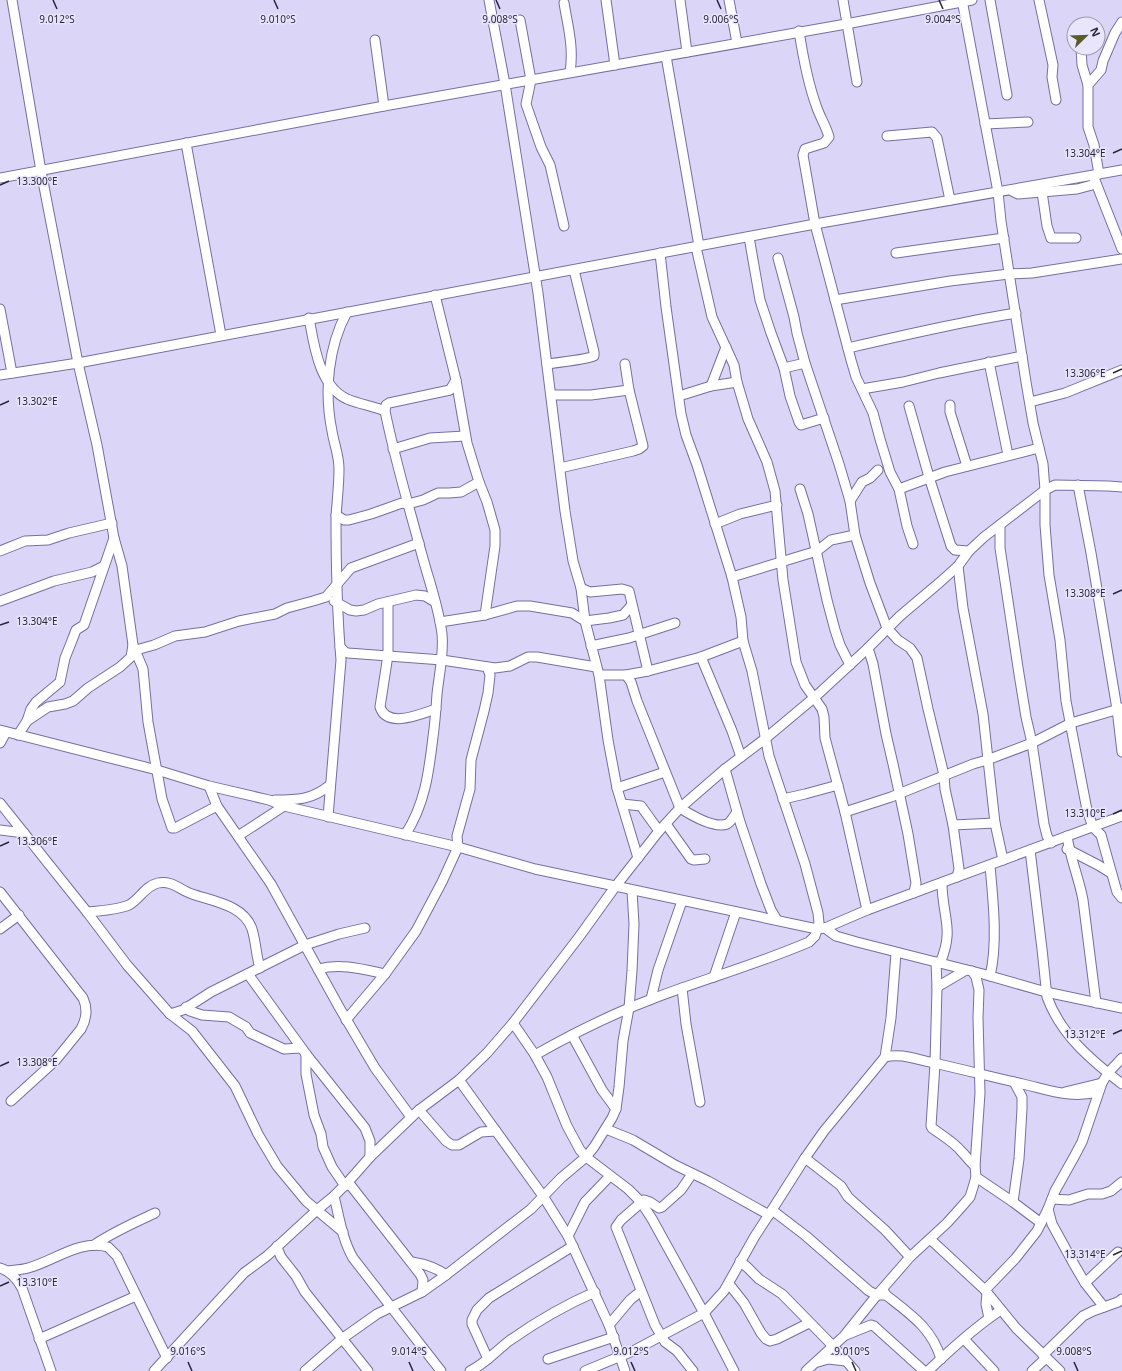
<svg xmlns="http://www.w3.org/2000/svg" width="1122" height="1371" font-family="'Noto Sans',sans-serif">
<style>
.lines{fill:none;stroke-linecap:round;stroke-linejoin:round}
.minor-casing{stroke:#776ea0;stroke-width:11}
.minor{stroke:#fff;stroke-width:9}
.ticks{fill:none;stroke:#28243a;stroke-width:1.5}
.ticks-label{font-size:10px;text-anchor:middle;fill:#28243a;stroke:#e8e5fc;stroke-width:3;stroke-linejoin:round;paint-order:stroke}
</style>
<rect width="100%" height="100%" fill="#dbd6f8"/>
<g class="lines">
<g class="minor-casing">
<g id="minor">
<polyline points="12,0 41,171 78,363 97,445 114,538 122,566 133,645 143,669 148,722 162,799 172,828 175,828 217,806"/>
<polyline points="489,0 505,84 538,293 565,511 573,561 581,588 585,621 599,675 608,740 617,788 638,858"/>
<polyline points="606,0 615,65"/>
<polyline points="680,0 687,52"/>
<polyline points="729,0 737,43"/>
<polyline points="843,0 857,82"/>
<polyline points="962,0 998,192 1001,221 1026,382 1033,423 1043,464 1045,490 1045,525 1049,575 1060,640 1066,701 1087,810 1093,827 1101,835 1117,892 1122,898"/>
<polyline points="990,0 1007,95"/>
<polyline points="1039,0 1053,65 1052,77 1056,100"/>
<path d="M564 3C568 27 574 48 570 72"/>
<polyline points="520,20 531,80 526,104 541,147 550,165 564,226"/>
<path d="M799 31C803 57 808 84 817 108 821 119 826 126 829 137L824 143 805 149 803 155 815 224 851 360 856 377 873 413 880 439 890 472 899 489 907 526 913 544"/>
<polyline points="375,40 384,106"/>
<polyline points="1081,48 1082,65 1088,85"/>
<polyline points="666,56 699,246"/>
<polyline points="985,124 1028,122"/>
<polyline points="887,136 932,132 937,138 950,200"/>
<polyline points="186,143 221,335"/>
<polyline points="1099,174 1094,145 1088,127 1088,85 1101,70 1103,61 1115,33 1122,22"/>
<polyline points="0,178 384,106 846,24 972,0"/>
<polyline points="1094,178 1122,249"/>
<polyline points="1012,191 1018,194 1077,189 1096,184"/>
<polyline points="1042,192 1047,226 1051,238 1076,238"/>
<polyline points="749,237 760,300 771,333 784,368 790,396 799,422 801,425 824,418"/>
<polyline points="696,247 712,317 734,365 737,382 748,419 767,462 775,491 783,580 796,662 805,685 822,709 824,717 825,738 845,812 867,910"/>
<polyline points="896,253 1004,238"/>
<polyline points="778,258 794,317 797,333 805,363 839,464 850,501 855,535 870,583 887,628 898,640 910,648 917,658 928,709 944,775 945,789 953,825 959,869 957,877"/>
<polyline points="435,295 456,380 467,443 479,482 487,502 495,530 495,546 485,615"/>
<polyline points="835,300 950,281 1009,274 1032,273 1122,259"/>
<polyline points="0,309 12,373"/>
<path d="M309 318C314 345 319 386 347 399 359 404 373 406 385 411"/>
<path d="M848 348C904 335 960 322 1016 313"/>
<polyline points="989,362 1008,455"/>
<path d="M547 364C555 363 589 359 594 356V352L574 270"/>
<polyline points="784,368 805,363"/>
<polyline points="0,375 78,363 815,224 1122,170"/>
<polyline points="711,386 726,347"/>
<polyline points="862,389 903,382 939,373 1022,356"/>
<polyline points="551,395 591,395 629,390"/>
<polyline points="679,396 711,386 737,382"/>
<polyline points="1030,402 1065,393 1122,370"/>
<polyline points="950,405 950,412 967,466"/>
<polyline points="909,406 929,477 951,546 955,550 969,551"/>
<polyline points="393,449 430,438 465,436"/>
<polyline points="560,468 633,451 639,449 643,446 629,390 625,364"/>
<polyline points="1078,485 1091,553 1117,709 1122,752"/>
<polyline points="800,489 808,514 827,600 835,630 840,645 850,665"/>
<polyline points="899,489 945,472 1039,448"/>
<polyline points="850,501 862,482 870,478 878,470"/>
<polyline points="336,515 344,520 349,520 371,514 402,503 408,504 423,500 438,493 449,493 461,492 479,482"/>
<polyline points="715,524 740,514 777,505"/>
<polyline points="1000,525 1000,548 1019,674 1026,717 1032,743 1044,824 1047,836 1051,843"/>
<polyline points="0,551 25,541 48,540 69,533 112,523"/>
<polyline points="958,566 963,608 983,714 995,823 1003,860"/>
<polyline points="732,577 817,551 831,540 855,535"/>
<polyline points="581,588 590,592 622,589 629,591 648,671"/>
<polyline points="0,601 54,581 92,572 104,566"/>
<polyline points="334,601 350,610 356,611 364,610 378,604 416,595 425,596 435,602"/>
<path d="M388 602V655L380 707C387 729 421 714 436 709"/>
<polyline points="440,622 485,615 517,606 530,606 572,613 585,621 609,618 623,615 632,605"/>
<polyline points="591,646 629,638 675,623"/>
<polyline points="340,647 345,652 348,653 442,660 495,668 510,666 528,657 537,657 596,667"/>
<polyline points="868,648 873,664 886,734 893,764 908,834 916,883 914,893"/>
<polyline points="136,650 154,645 175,636 205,632 239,621 275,614 287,608 313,601 326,597 351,568 419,543"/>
<polyline points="701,657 732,731 741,757"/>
<polyline points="599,675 626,675 648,671 701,657 743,641"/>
<path d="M626 675 631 682 637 701 680 808C691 815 714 829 727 824 731 822 734 816 737 812"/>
<polyline points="27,721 48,707 65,704 73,701 88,688 120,667 131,657 133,645"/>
<polyline points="0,730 157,770 209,786 269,800 284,806 458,847 535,869 817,929 825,928 867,910 1122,816"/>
<polyline points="18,735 27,721 31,709 36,702 60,682 65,658 71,643 76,630 84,625 114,538"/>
<polyline points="0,743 6,732"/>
<polyline points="725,769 740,822 761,884 771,910 777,920"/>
<polyline points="209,786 217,806 271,884 339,1007 375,1068 411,1117"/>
<polyline points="617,788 665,772"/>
<polyline points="783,799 805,794 838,785"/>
<path d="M275 800C297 800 312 800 330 785"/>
<polyline points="0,803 87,912 127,965 170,1014 192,1031 235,1086 258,1134 277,1166 306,1201 343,1232"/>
<polyline points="622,804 641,806 659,831"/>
<polyline points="845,812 891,797 973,764 987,760 1032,743 1071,723 1122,708"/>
<path d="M328 817 341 660C337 613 336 565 336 517 337 501 339 485 339 469 339 455 334 444 332 431 324 392 328 347 347 312"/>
<polyline points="666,824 691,859 694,860 705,859"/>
<polyline points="953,825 995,823"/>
<polyline points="0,830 24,833"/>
<path d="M405 835C425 805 429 771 433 737 435 723 436 709 437 694 439 674 444 655 442 634 439 608 429 581 422 555 409 507 395 460 385 411L386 405 389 403 450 390 456 380"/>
<polyline points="238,836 284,806"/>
<path d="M1067 836C1070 858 1079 878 1083 900L1096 1003"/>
<polyline points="1067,849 1098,865 1111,873"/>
<path d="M1030 850 1042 949 1047 997C1061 1035 1091 1060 1122 1084"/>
<path d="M0 892 83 998C88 1009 86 1020 81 1029L55 1061 11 1101"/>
<path d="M87 912C100 911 117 910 129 905 140 899 145 886 158 883 172 880 180 890 192 894 212 901 244 905 252 929 256 942 256 955 260 968"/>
<polyline points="825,928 836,936 857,942 983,974 1046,992 1122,1008"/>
<polyline points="0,929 19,915"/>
<path d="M936 962 937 987 935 1064 931 1126 932 1128C943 1136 954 1142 962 1152 967 1157 970 1162 975 1166"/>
<path d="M940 963C955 929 942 916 942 883"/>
<path d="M318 969C341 963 362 969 385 974"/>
<polyline points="248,974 306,1054 365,1128 370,1141 370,1157"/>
<path d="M990 976C998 944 993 899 990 866"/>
<polyline points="714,977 736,912"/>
<polyline points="937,987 966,970"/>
<polyline points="682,988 686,1024 700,1102"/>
<polyline points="651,999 658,970 682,901"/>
<polyline points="186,1007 190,1011 202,1015 229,1017 246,1027 250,1033 284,1049 301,1048"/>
<polyline points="170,1014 183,1010 211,992 305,945 339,934 365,928"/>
<polyline points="346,1020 385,974 416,931 442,882 458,847 457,836 470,789 471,760 484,711 488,693 490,675 487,667"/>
<polyline points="513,1023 535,1055 547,1077 567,1126 580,1150 586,1157 628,1189 641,1202 652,1219 704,1313 734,1371"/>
<polyline points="572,1035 602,1090 616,1109"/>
<polyline points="306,1054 306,1074 314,1115 321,1134 323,1147 332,1167 345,1186"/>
<path d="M535 1055C572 1034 612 1014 652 999 704 979 758 964 809 942L815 936 816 933 819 923 818 913 805 864 769 756 752 671 743 641 741 617 732 577 697 465 686 435 681 414 666 307 660 253"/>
<path d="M885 1057C900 1053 915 1059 930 1062 961 1069 992 1077 1023 1084 1049 1090 1071 1099 1098 1092"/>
<polyline points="459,1080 543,1196 568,1236 609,1325 625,1371"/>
<polyline points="1065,1092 1102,1083"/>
<polyline points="419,1110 446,1141 452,1145 459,1145 481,1132 496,1131"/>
<polyline points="606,1129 633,1140 675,1165 708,1181 769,1215"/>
<polyline points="805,1158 841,1186 848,1197 885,1230 910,1257"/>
<polyline points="692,1174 681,1190 662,1207 659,1208 650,1202 644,1200 621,1220 616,1227 655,1325 665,1342 677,1351 693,1371"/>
<polyline points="976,1177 1013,1202 1041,1223"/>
<polyline points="348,1182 420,1274 423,1280 422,1292"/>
<path d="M334 1196C339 1216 342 1239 353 1258L441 1371"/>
<polyline points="1052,1199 1069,1200 1088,1194 1102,1194 1111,1191 1122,1182"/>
<polyline points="1013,1202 1019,1159 1022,1109 1022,1097 1014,1082"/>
<polyline points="1048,1209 1052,1224 1075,1266 1085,1283 1104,1307"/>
<polyline points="772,1210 806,1236 869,1291 877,1295 886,1295"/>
<polyline points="568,1236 585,1202 610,1176"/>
<polyline points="930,1239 985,1290 1016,1328 1060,1371"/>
<path d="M94 1245C113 1232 134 1223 155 1213"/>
<polyline points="277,1246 278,1250 281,1257 296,1276 305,1292 368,1371"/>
<polyline points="740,1261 748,1268 759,1279 782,1294 833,1346 855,1371"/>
<path d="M412 1262C425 1264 435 1267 446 1275"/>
<path d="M0 1268C11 1271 17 1279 22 1288L51 1371"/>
<path d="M7 1271C14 1270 21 1270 28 1268 54 1261 80 1239 108 1247L117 1256 167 1358"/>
<polyline points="1085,1283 1118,1252"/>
<polyline points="729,1284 744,1303 761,1333 766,1339 770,1341 777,1339 809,1323"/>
<path d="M883 1290 886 1295C910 1314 932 1328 941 1359"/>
<polyline points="985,1290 1015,1259 1037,1231 1048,1209 1055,1191 1074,1157 1082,1142 1102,1083 1108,1073 1122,1058"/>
<polyline points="987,1293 986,1304 989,1318"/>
<polyline points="609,1325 630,1300 641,1291"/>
<polyline points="846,1335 871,1325 874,1326 924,1371"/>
<polyline points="39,1339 136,1296"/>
<polyline points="964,1339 994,1371"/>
<polyline points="1043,1355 1083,1316 1093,1311 1118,1302 1122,1299"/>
<polyline points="488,1359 472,1324 472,1320 477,1310 489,1298 573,1246"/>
<polyline points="548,1359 614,1337"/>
<polyline points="818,1362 828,1359 846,1361"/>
<polyline points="154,1371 244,1273 267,1256 317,1210 334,1196 348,1182 370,1157 419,1110 459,1080 487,1053 513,1023 579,937 615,887 659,831 680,808 725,769 766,738 815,697 868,648 900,616 939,583 958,566 969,551 984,537 1045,490 1055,485 1108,486 1122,487"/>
<polyline points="305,1371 343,1338 377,1314 422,1292 446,1275 531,1209 561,1178 586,1157 594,1147 612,1118 616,1109 619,1087 623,1041 629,1008 632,971 634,924 632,891"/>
<path d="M470 1371C485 1364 496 1351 509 1341 536 1322 565 1305 595 1292"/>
<polyline points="585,1371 633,1351 704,1313 724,1291 755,1236 772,1210 805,1158 824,1131 885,1057 891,1018 896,953"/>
<polyline points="806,1371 844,1336 877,1295 910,1257 947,1223 964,1204 970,1197 974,1184 976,1177 975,1166 980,1093 978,1018 979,990 976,977 972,971"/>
<path d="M928 1371C951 1349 975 1327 1001 1310"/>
<polyline points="1032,1371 1046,1358"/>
</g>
</g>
<use href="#minor" class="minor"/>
</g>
<path class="ticks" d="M53 0 57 9M274 0 278 9M496 0 500 9M717 0 721 9M939 0 943 9M1113 153 1122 149M0 185 9 181M1113 373 1122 369M0 405 9 401M1113 594 1122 590M0 625 9 622M1113 814 1122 810M0 846 9 842M1113 1034 1122 1030M0 1066 9 1062M1113 1255 1122 1251M0 1286 9 1282M188 1362 192 1371M409 1362 413 1371M631 1362 635 1371M852 1362 856 1371M1074 1362 1078 1371"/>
<g class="ticks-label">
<text x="57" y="23">9.012°S</text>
<text x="278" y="23">9.010°S</text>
<text x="500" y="23">9.008°S</text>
<text x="721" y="23">9.006°S</text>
<text x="943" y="23">9.004°S</text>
<text x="1085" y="157">13.304°E</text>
<text x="37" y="185">13.300°E</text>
<text x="1085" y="377">13.306°E</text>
<text x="37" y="405">13.302°E</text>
<text x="1085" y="597">13.308°E</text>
<text x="37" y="625">13.304°E</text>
<text x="1085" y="817">13.310°E</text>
<text x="37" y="845">13.306°E</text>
<text x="1085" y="1038">13.312°E</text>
<text x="37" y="1066">13.308°E</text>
<text x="1085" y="1258">13.314°E</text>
<text x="37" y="1286">13.310°E</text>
<text x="188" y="1355">9.016°S</text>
<text x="409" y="1355">9.014°S</text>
<text x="631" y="1355">9.012°S</text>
<text x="852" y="1355">9.010°S</text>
<text x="1074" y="1355">9.008°S</text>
</g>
<g transform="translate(1086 36) rotate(67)"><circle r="19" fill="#e8e5fc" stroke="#9b98ae"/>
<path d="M0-3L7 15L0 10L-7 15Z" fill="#595c2a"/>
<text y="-6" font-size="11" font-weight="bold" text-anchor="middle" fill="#28243a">N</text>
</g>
</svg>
